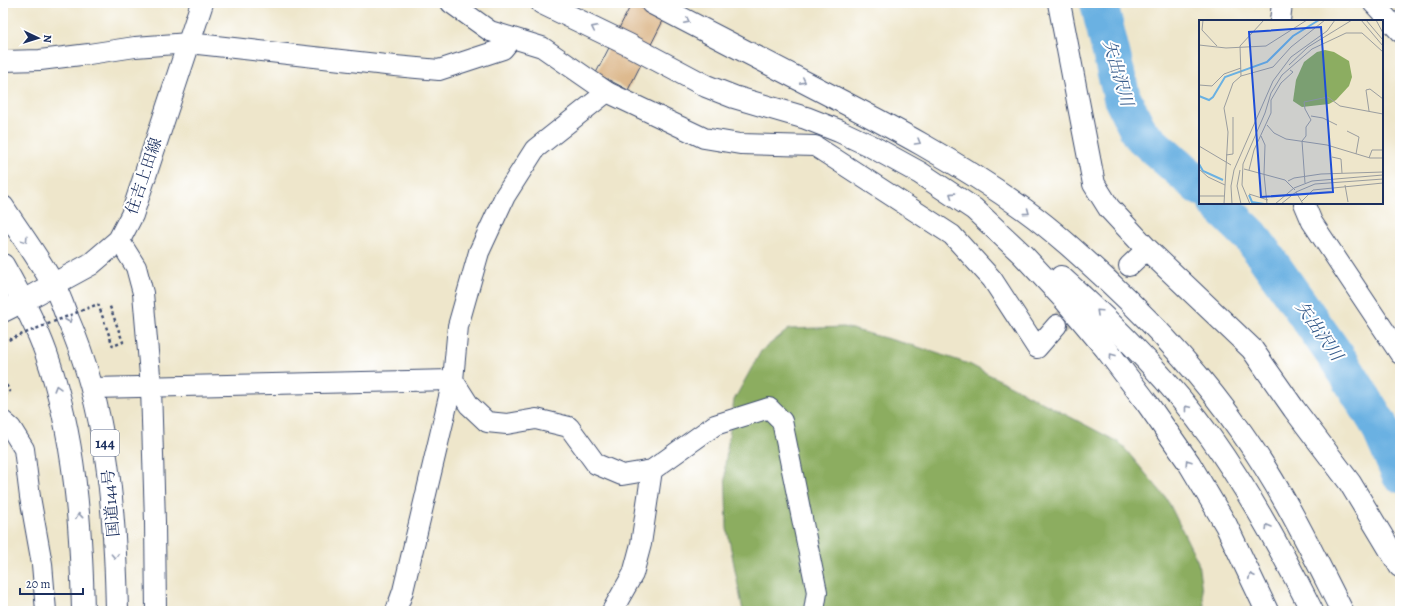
<svg xmlns="http://www.w3.org/2000/svg" width="1403" height="614" font-family="Alegreya,'Noto Serif JP',serif">
<style>
.forest{fill:#8cad61;stroke:#546e60}
.lines{fill:none;stroke-linecap:round;stroke-linejoin:round}
.river{stroke:#6bb1e2;stroke-width:38}
.building{fill:#ddb98e}
.minor-tunnel{stroke:#c4c1b5;stroke-width:20;stroke-dasharray:20 10;stroke-linecap:butt}
.minor-casing{stroke:#3b4a6e;stroke-width:22}
.tertiary-casing{stroke:#3b4a6e;stroke-width:24}
.secondary-casing{stroke:#3b4a6e;stroke-width:24}
.trunk-casing{stroke:#3b4a6e;stroke-width:24}
.motorway-casing{stroke:#3b4a6e;stroke-width:24}
.path{stroke:#3b4a6e;stroke-width:2.5;stroke-dasharray:3 3;stroke-linecap:butt}
.minor{stroke:#fff;stroke-width:20}
.tertiary{stroke:#fff;stroke-width:22}
.secondary{stroke:#fff;stroke-width:22}
.trunk{stroke:#fff;stroke-width:22}
.motorway{stroke:#fff;stroke-width:22}
.path-bridge{stroke:#3b4a6e;stroke-width:2.5;stroke-dasharray:3 3;stroke-linecap:butt}
.oneway{stroke:#8d97ae}
.labels{text-anchor:middle;dominant-baseline:central;stroke-width:4;stroke-linejoin:round;paint-order:stroke}
.shield{fill:#fff;stroke:#5f6d8e;stroke-width:1}
.shield-label{font-size:15px;font-weight:bold;fill:#1b2f5e}
.street-label{font-size:16px;fill:#1b2f5e;stroke:#fff}
.water-label{font-size:17px;font-style:italic;fill:#375c8c;stroke:#fff}
.inset-river{fill:none;stroke:#6bb1e2;stroke-width:2}
.inset-road{fill:none;stroke:#9a9d9f;stroke-width:1}
.view{fill:#1d4ed8;fill-opacity:0.15;stroke:#1d4ed8;stroke-width:2}
.inset-edge{fill:none;stroke:#1b2f5e;stroke-width:2}
</style>
<rect width="100%" height="100%" fill="#fff"/>
<filter id="ink" filterUnits="userSpaceOnUse"><feTurbulence type="fractalNoise" baseFrequency=".025" numOctaves="2"/><feDisplacementMap in="SourceGraphic" scale="8" xChannelSelector="R" yChannelSelector="G"/><feConvolveMatrix kernelMatrix="1 2 1 2 8 2 1 2 1" color-interpolation-filters="sRGB"/></filter>
<filter id="wash" filterUnits="userSpaceOnUse"><feTurbulence type="fractalNoise" baseFrequency=".012" numOctaves="4" result="noise"/><feDisplacementMap in="SourceGraphic" scale="16" xChannelSelector="R" yChannelSelector="G"/><feGaussianBlur stdDeviation="0.9" result="paint"/><feColorMatrix in="noise" values="0 0 0 0 0 0 0 0 0 0 0 0 0 0 0 0 0 1.4 0 .05"/><feComposite in="paint" operator="in"/></filter>
<g filter="url(#wash)">
<rect width="100%" height="100%" fill="#eee6cb"/>
<polygon class="forest" points="844,327 915,346 969,364 1120,443 1167,499 1198,562 1205,611 743,611 727,529 725,465 734,400 761,351 789,329"/>
<g class="lines">
<g class="river">
<polyline points="1099,3 1122,98 1140,134 1200,187"/>
<polyline points="1217,203 1251,236 1342,365 1378,423 1400,474"/>
</g>
</g>
<g id="blocks">
<polygon class="building" points="632,3 672,3 628,90 596,73"/>
</g>
</g>
<g filter="url(#ink)">
<use href="#blocks" fill-opacity="0" stroke="#3b4a6e" stroke-width="1"/>
<g class="lines">
<polyline class="minor-tunnel" points="1057,325 1129,266"/>
<g class="minor-casing">
<g id="minor">
<polyline points="451,3 490,31 542,47 607,92 704,138 740,144 815,146 952,235 992,279 1037,348 1057,325"/>
<polyline points="1373,3 1400,32"/>
<polyline points="1280,21 1282,3"/>
<polyline points="3,61 40,60 89,54 135,47 189,43 395,66 439,70 503,49 512,38"/>
<polyline points="1304,203 1312,222 1400,354"/>
<polyline points="119,240 136,267 143,293 151,387 155,522 156,611"/>
<polyline points="1129,266 1147,249"/>
<polyline points="453,380 469,405 487,422 507,424 536,419 569,427 596,464 622,475 652,470 715,425 769,408 782,421 817,592 814,611"/>
<polyline points="93,388 453,380"/>
<polyline points="3,421 11,428 24,449 30,497 42,564 46,611"/>
<polyline points="396,611 403,591 453,380 458,326 479,252 505,196 535,149 607,92"/>
<polyline points="612,611 633,574 641,544 652,470"/>
</g>
</g>
<g class="tertiary-casing">
<g id="tertiary">
<polyline points="1059,3 1094,184 1109,208 1147,249 1252,349 1294,409 1350,483 1400,566"/>
<polyline points="3,311 23,301"/>
</g>
</g>
<g class="secondary-casing">
<polyline id="secondary" points="23,301 91,264 119,240 132,215 202,3"/>
</g>
<g class="trunk-casing">
<g id="trunk">
<path d="M3 207C20 233 38 257 53 284 59 294 63 306 67 317 108 410 115 511 117 611"/>
<path d="M3 265C19 293 35 322 46 353 75 436 81 524 83 611"/>
</g>
</g>
<g class="motorway-casing">
<g id="motorway">
<polyline points="542,3 629,45 706,86 734,97 806,118 839,131 871,146 920,173 974,209 1022,254 1064,299 1106,349 1147,403 1189,463 1226,525 1267,611"/>
<path d="M652 3C707 31 761 60 816 88 888 125 959 162 1025 210 1054 231 1081 256 1108 281 1157 327 1203 377 1242 433 1282 489 1311 550 1342 611"/>
<path d="M1061 277C1116 326 1168 378 1211 438 1250 493 1282 551 1312 611"/>
</g>
</g>
<g class="path">
<polyline points="98,304 113,346 123,342 109,304"/>
<polyline points="3,380 10,391 3,397"/>
</g>
<use href="#minor" class="minor"/>
<use href="#tertiary" class="tertiary"/>
<use href="#secondary" class="secondary"/>
<use href="#trunk" class="trunk"/>
<use href="#motorway" class="motorway"/>
<polyline class="path-bridge" points="3,342 98,304"/>
</g>
<defs><path id="oneway-chevron" d="M-2-3.5L2.5 0L-2 3.5" fill="none" stroke-width="1.6" stroke-linecap="round" stroke-linejoin="round"/></defs>
<g class="oneway">
<use href="#oneway-chevron" transform="translate(687 21) rotate(27)"/>
<use href="#oneway-chevron" transform="translate(594 28) rotate(-154)"/>
<use href="#oneway-chevron" transform="translate(803 81) rotate(27)"/>
<use href="#oneway-chevron" transform="translate(918 142) rotate(30)"/>
<use href="#oneway-chevron" transform="translate(952 195) rotate(-147)"/>
<use href="#oneway-chevron" transform="translate(1027 212) rotate(37)"/>
<use href="#oneway-chevron" transform="translate(25 240) rotate(57)"/>
<use href="#oneway-chevron" transform="translate(1099 312) rotate(-137)"/>
<use href="#oneway-chevron" transform="translate(69 320) rotate(67)"/>
<use href="#oneway-chevron" transform="translate(1112 356) rotate(-126)"/>
<use href="#oneway-chevron" transform="translate(57 388) rotate(-106)"/>
<use href="#oneway-chevron" transform="translate(1187 408) rotate(-128)"/>
<use href="#oneway-chevron" transform="translate(1188 462) rotate(-123)"/>
<use href="#oneway-chevron" transform="translate(79 516) rotate(-96)"/>
<use href="#oneway-chevron" transform="translate(1268 527) rotate(-121)"/>
<use href="#oneway-chevron" transform="translate(115 556) rotate(87)"/>
<use href="#oneway-chevron" transform="translate(1251 576) rotate(-116)"/>
</g>
</g>
<g class="labels">
<rect class="shield" x="91" y="430" width="28" height="26" rx="3"/>
<g class="shield-label">
<text x="105" y="443">144</text>
</g>
<g class="street-label">
<text transform="translate(144 176) rotate(-71)">住吉上田線</text>
<text transform="translate(111 503) rotate(-95)">国道144号</text>
</g>
<g class="water-label">
<text transform="translate(1118 73) rotate(74)">矢出沢川</text>
<text transform="translate(1319 331) rotate(55)">矢出沢川</text>
</g>
</g>
<g transform="translate(1199 20)">
<rect width="184" height="184" fill="#eee6cb"/>
<path d="M126 30 135 32 150 41 153 57 150 66 137 80 130 84 103 87 94 81 97 60 105 42 118 32Z" fill="#8cad61"/>
<path class="inset-river" d="M0 76 10 80 14 77 26 57 68 42 94 16 120 0M0 144 4 151 24 160M50 175 53 182 65 184"/>
<path class="inset-road" d="M4 0 3 10 18 26M162 0 184 26M167 0 184 20M177 0 184 13M0 25 27 28 67 26 108 0M90 45 109 27 153 0M42 56 41 26 65 0M0 65 13 66 25 54 42 48M170 91 167 70 171 69 184 79M112 96 124 98 138 105M68 105 75 113 87 119 128 125 171 138H184M148 111 160 117 157 134M62 116 66 125 65 154 68 184M103 121 107 116V107L112 100 106 89 105 82 129 77 141 86 184 94M103 121 106 163M0 126 32 145M27 135 34 134V97M133 137 142 139 143 153M170 138 173 130H184M0 149 9 157 26 165M45 149 86 160 96 170M41 150 38 166 42 184M50 150 55 130 72 93V80L82 63 94 52 91 50M89 161 95 158 122 154 184 152M146 165 149 182M97 172 104 184M50 174 69 180M0 176H25M103 181 114 170 184 163M25 184 29 112 25 88 34 63 42 56 74 47 92 27 126 0M33 184 32 166 35 150 74 61 92 37 128 11 136 0M51 184 43 165 44 144 66 93 72 73 83 55 113 29 147 13H163L184 32M76 184 95 168 113 161 184 155M82 184 97 172 116 164 184 159"/>
<path class="view" d="M122 7 134 172 62 177 50 12Z"/>
<rect width="184" height="184" class="inset-edge"/>
</g>
<rect width="1403" height="614" fill="none" stroke="#fff" stroke-width="16"/>
<g transform="translate(38 38) rotate(94)" stroke="#ffffff" stroke-width="3" paint-order="stroke">
<path d="M0-3L7 15L0 10L-7 15Z" fill="#1b2f5e"/>
<text y="-6" font-size="11" font-weight="bold" text-anchor="middle" fill="#1b2f5e">N</text>
</g>
<path d="M20 588v6h63v-6" fill="none" stroke="#1b2f5e" stroke-width="2"/>
<text x="26" y="588" font-size="12" fill="#1b2f5e" stroke="#ffffff" stroke-width="3" paint-order="stroke">20 m</text>
</svg>
